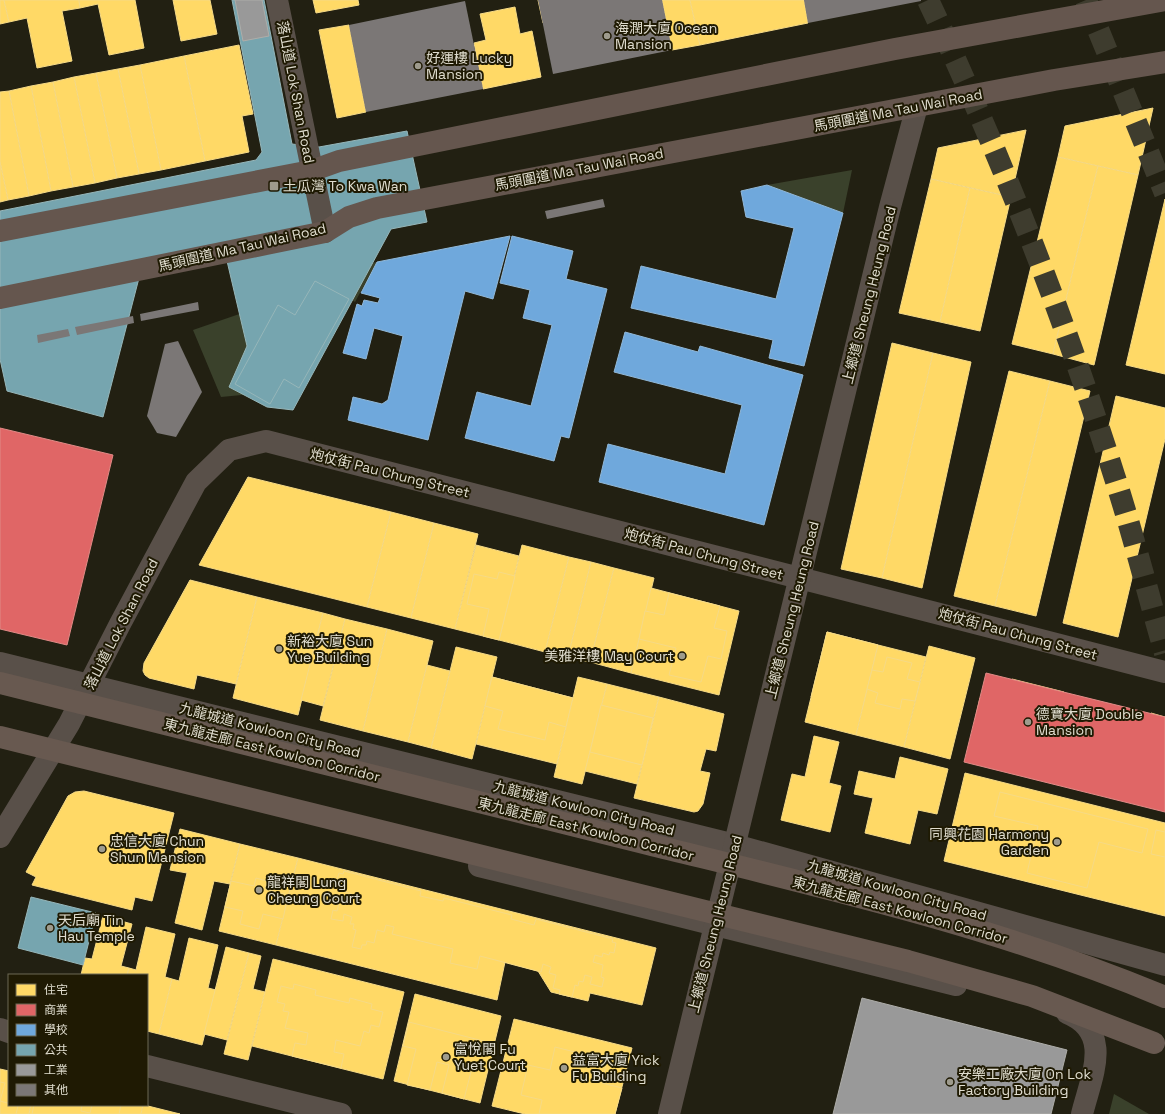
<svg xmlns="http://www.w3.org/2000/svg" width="1165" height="1114" font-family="'Space Grotesk','Noto Sans TC',sans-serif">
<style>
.green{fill:#3a412b}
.homes{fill:#ffd966;stroke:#f6da86}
.shops{fill:#e06666;stroke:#e08a86}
.schools{fill:#6fa8dc;stroke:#91b8d8}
.public{fill:#76a5af;stroke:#96b6b9}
.industry{fill:#999;stroke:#aeada9}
.building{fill:#7b7776}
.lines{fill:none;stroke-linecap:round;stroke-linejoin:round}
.trunk-tunnel{stroke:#3e3c2e;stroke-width:22;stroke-dasharray:22 11;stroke-linecap:butt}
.minor{stroke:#595049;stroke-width:22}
.tertiary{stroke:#595049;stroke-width:22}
.primary{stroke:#65564e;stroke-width:22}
.trunk-bridge{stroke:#685950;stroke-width:22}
.poi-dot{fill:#9e9b8d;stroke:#1f1a03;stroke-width:1.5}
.labels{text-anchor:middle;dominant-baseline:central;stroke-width:4;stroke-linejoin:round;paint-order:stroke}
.poi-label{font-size:14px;fill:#e0ddcf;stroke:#1f1a03;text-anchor:start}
.street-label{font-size:14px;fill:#e0ddcf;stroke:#1f1a03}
</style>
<rect width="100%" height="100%" fill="#222012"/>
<g class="green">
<polygon points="852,170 843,213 767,185"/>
<polygon points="377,262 355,302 352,300 252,394 221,397 193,330 260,307 326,272"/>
<polygon points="1114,1094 1149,1114 1109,1114"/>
</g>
<g class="homes">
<polygon points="0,0 4,0 9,22 0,24"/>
<polygon points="4,0 79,0 80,8 62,11 72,61 37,68 27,18 9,22"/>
<polygon points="79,0 135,0 144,48 109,55 98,4 80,8"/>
<polygon points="173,0 210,0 217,34 181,41"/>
<polygon points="313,0 358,0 359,5 316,13"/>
<polygon points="538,0 652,0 652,1 614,8 617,22 624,21 629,46 582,55 577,30 584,29 581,15 543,23"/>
<polygon points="662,0 690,0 700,45 672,50"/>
<polygon points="690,0 804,0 808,23 700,45"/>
<polygon points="515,7 520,34 532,31 541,77 483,89 474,43 486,40 480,14"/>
<polygon points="464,11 470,39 453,43 459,72 437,76 432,56 422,58 425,78 404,83 398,53 381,57 375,28"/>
<polygon points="349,25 366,112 337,118 319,30"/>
<polygon points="239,45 253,114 242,116 249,152 205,161 184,56"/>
<polygon points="184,56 205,161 161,170 140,65"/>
<polygon points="140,65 161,170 139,174 118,69"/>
<polygon points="118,69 139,174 117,178 96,73"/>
<polygon points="96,73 117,178 95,183 74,77"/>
<polygon points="74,77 95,183 73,187 53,82"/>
<polygon points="53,82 73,187 51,191 31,86"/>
<polygon points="31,86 51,191 29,196 9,91"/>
<polygon points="9,91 29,196 8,200 0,162 0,92"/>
<polygon points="1153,108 1138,175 1058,157 1065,126"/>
<polygon points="1026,130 1011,197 931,179 938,148"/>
<polygon points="1058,157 1098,166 1053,354 1012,344"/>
<polygon points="0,162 8,200 0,202"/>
<polygon points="1098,166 1138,175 1094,365 1053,354"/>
<polygon points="931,179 970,188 940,322 899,313"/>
<polygon points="970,188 1011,197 980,331 940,322"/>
<polygon points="1165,199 1165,374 1126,365"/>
<polygon points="892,343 933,353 882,578 841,569"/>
<polygon points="933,353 971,362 922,588 882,578"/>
<polygon points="1009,371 1050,381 995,606 954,596"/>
<polygon points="1050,381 1090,391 1036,616 995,606"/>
<polygon points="1116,396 1165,408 1165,439 1118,637 1063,623"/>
<polygon points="248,477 391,512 367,607 199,565"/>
<polygon points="391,512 434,523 411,618 367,607"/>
<polygon points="434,523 478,534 455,629 411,618"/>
<polygon points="476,545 519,556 499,640 455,629"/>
<polygon points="522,545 569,557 545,652 499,640"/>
<polygon points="569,557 591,562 568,657 545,652"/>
<polygon points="591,562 614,568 590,662 568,657"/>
<polygon points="614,568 654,578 631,673 590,662"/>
<polygon points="499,572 515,576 499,640 483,636 489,609 467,604 474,574 497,579"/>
<polygon points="190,580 257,597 236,684 197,675 194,689 149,678 145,675 143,671 144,663"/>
<polygon points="651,588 739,611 719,695 631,673"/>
<polygon points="669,593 720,606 714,628 727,631 721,659 708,656 701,682 669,675 676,648 639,639 645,611 664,615"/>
<polygon points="257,597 323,613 298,715 233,698"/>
<polygon points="323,613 345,619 323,706 301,700"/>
<polygon points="345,619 387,629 363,731 320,720"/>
<polygon points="387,629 433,641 408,742 363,731"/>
<polygon points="827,632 878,645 862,710 811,697"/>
<polygon points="827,632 878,645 856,735 805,722"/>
<polygon points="878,645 926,657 904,747 856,735"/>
<polygon points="929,646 975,658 950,759 904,747"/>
<polygon points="456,647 497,657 472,759 431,748"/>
<polygon points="887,657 912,663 907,679 920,682 915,701 902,699 900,709 875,703 878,693 867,689 872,670 883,672"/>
<polygon points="427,665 450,671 431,748 408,742"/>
<polygon points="492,677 573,698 557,764 476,744"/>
<polygon points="492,677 573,698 566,727 549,722 545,740 498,729 503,711 485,706"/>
<polygon points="578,677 607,684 582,784 554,777"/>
<polygon points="1012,679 1064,692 1057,717 1080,723 1075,745 1052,739 1046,762 995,750 1000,727 975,720 980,698 1006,704"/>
<polygon points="607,684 659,697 637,784 585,771"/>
<polygon points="659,697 724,714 716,751 706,749 700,771 710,773 703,804 698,811 694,812 634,798"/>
<polygon points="601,705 653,718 642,765 590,752"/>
<polygon points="1151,713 1165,717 1165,792 1133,784 1139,761 1114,755 1120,732 1145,738"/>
<polygon points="814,736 839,742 829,783 841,786 830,832 781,820 792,774 805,777"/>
<polygon points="900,757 948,769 937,814 918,810 910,844 865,833 873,798 854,794 859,771 895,779"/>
<polygon points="965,773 1165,823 1165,916 944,861"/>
<polygon points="84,791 174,813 152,901 135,897 132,910 32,885 36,877 26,872 68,796 75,792"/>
<polygon points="1000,792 1148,829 1142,853 1099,842 1087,888 1027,873 1038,826 994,816"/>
<polygon points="180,829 240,844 230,884 214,881 202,930 175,923 187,873 170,870"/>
<polygon points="1156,830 1165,832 1165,857 1151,854"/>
<polygon points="240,844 298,858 276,945 219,931"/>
<polygon points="298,858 656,948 642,1005 590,993 588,1001 551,992 538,971 505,962 497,1000 276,945"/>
<polygon points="344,871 421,891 420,896 443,901 444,898 512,915 511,919 534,925 536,919 613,939 612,942 616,943 614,953 610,952 609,955 603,953 602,957 595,955 593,962 603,965 601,977 604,978 602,987 590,984 592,977 585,975 583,982 579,981 578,986 575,985 572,997 559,994 560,990 553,988 556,975 549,973 551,967 543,964 541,972 480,956 477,969 450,963 453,949 392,934 394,927 386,925 384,932 377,930 374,943 367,941 366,945 362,945 361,949 352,947 356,930 353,929 354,924 350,924 352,917 344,914 343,921 331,919 333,910 337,911 340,899 351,901 352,894 345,892 346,888 340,887 340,884 336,883 339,873 343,874"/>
<polygon points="256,878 267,881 265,889 288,895 283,919 263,914 259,929 240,924 243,911 225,907 231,881 254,886"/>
<polygon points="103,916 132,924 121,966 129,968 127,975 81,975 85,958 92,959"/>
<polygon points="146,927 175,934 165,977 172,979 159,1034 147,1031 147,975 127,975 129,968 136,970"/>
<polygon points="189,938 218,945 208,988 216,990 202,1045 159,1034 172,979 179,981"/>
<polygon points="226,947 249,953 227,1040 204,1034"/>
<polygon points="249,953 261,956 253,989 265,992 248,1060 224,1054"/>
<polygon points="273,959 404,992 383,1079 252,1046"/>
<polygon points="294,984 316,990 315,995 349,1003 350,998 372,1004 371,1009 383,1012 379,1027 371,1025 369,1033 364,1031 360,1046 336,1040 334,1052 344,1054 341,1068 292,1056 295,1043 306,1045 308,1033 285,1028 289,1012 283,1011 285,1004 277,1002 281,986 293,989"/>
<polygon points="415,994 501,1016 480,1103 394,1081"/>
<polygon points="514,1019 632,1048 615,1114 525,1114 492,1106"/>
<polygon points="409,1022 495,1044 489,1068 473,1064 464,1099 442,1093 449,1065 437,1062 430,1090 407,1085 416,1049 403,1046"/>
<polygon points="555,1047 607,1060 602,1083 622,1088 615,1114 539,1114 542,1100 521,1095 528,1065 550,1070"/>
<polygon points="0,1069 9,1071 9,1105 31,1105 29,1114 0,1114"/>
<polygon points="0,1082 5,1083 0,1101 18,1106 16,1114 0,1114"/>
<polygon points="31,1105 143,1105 141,1114 29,1114"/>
<polygon points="34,1105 82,1105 81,1111 90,1113 92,1105 121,1105 119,1114 32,1114"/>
<polygon points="143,1105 144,1105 180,1114 141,1114"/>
</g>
<g class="shops">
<polygon points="0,428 113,455 67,645 0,629"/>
<polygon points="986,673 1165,717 1165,812 964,762"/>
</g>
<g class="schools">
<polygon points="767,185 843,213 804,366 769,358 773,340 631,308 641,266 776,299 794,228 746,217 741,191"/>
<polygon points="510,236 493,299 465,291 428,440 348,420 353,397 382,404 388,400 403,336 374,328 366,359 343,353 357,304 362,306 364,300 378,303 380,298 361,293 377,262"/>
<polygon points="512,236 573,251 566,279 607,289 569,438 561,436 554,461 465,438 477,392 531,406 552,325 523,318 530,290 500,283"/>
<polygon points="625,332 698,352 700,346 803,375 764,525 599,482 608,444 725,474 742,405 614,372"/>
</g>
<g class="public">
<polygon points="232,0 264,0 292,144 319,147 407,131 427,222 391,229 293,410 267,407 229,387 247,346 227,261 139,278 103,417 7,391 0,359 0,211 256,160 262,152"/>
<polygon points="315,281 349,299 299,388 284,379 270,404 235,384 278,305 295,315"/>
<polygon points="31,897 96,913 83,965 18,948"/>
</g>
<g class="industry">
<polygon points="235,0 262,0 269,36 243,41"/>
<polygon points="862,998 1067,1050 1051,1114 833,1114"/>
</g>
<g class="building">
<polygon points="538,0 662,0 672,50 553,74"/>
<polygon points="804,0 921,0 921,1 808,23"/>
<polygon points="465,1 483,89 366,112 349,25"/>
<polygon points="603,199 605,207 547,219 545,211"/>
<polygon points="198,302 199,310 141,321 140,314"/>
<polygon points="133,316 134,323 77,335 75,327"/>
<polygon points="68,329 70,336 38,343 37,335"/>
<polygon points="178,341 202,392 176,437 157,433 147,416 165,344"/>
</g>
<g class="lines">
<g class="trunk-tunnel">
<path d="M928 0C1000 154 1063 313 1114 475 1133 534 1148 594 1165 653"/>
<polyline points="1086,0 1165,193"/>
</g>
<g class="minor">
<polyline points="277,0 325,232"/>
<polyline points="0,663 735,845 1165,965"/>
<path d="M0 837 69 724 120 624 196 482 229 450 266 441C566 518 865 595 1165 672"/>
<polyline points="479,866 956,985"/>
<path d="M1067 1013C1114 1032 1091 1077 1082 1114"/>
<polyline points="0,1029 9,1032"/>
<polyline points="147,1066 341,1114"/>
</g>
<polyline class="tertiary" points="669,1114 890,207 917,106"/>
<g class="primary">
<polyline points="0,231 311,171 339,161 895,49 1165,0"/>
<polyline points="0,298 325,232 349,217 377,208 1054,80 1165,62"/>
</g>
<g class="trunk-bridge">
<path d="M0 683C216 737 432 790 648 844 822 887 999 927 1165 997"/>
<polyline points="0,737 908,961 1032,996 1154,1043"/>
</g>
</g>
<g class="poi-dot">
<circle cx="607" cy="36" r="4"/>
<circle cx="418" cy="66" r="4"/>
<rect x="269" y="181" width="10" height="10" rx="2"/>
<circle cx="279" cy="649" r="4"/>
<circle cx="682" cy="656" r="4"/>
<circle cx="1028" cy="722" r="4"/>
<circle cx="1057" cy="842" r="4"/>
<circle cx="102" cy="849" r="4"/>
<circle cx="259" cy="890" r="4"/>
<circle cx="50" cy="928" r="4"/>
<circle cx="446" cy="1057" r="4"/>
<circle cx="564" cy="1068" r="4"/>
<circle cx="950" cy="1082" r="4"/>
</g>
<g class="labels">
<g class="poi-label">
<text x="615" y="28">海潤大廈 Ocean<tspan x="615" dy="16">Mansion</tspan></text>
<text x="426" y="58">好運樓 Lucky<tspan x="426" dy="16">Mansion</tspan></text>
<text x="283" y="186">土瓜灣 To Kwa Wan</text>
<text x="287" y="641">新裕大廈 Sun<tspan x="287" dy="16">Yue Building</tspan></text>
<text x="674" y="656" text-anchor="end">美雅洋樓 May Court</text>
<text x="1036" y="714">德寶大廈 Double<tspan x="1036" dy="16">Mansion</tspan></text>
<text x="1049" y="834" text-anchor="end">同興花園 Harmony<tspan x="1049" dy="16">Garden</tspan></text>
<text x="110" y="841">忠信大廈 Chun<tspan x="110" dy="16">Shun Mansion</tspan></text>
<text x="267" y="882">龍祥閣 Lung<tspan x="267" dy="16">Cheung Court</tspan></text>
<text x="58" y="920">天后廟 Tin<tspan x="58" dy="16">Hau Temple</tspan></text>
<text x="454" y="1049">富悅閣 Fu<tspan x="454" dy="16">Yuet Court</tspan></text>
<text x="572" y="1060">益富大廈 Yick<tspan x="572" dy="16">Fu Building</tspan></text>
<text x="958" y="1074">安樂工廠大廈 On Lok<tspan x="958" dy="16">Factory Building</tspan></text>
</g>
<g class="street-label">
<text transform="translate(296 92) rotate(79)">落山道 Lok Shan Road</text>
<text transform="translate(898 110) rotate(-11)">馬頭圍道 Ma Tau Wai Road</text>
<text transform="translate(579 169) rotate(-11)">馬頭圍道 Ma Tau Wai Road</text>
<text transform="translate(242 247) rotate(-13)">馬頭圍道 Ma Tau Wai Road</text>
<text transform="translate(869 295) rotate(-76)">上鄉道 Sheung Heung Road</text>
<text transform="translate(390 473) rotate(14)">炮仗街 Pau Chung Street</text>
<text transform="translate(704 554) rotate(15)">炮仗街 Pau Chung Street</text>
<text transform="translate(792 610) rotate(-76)">上鄉道 Sheung Heung Road</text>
<text transform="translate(121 624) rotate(-63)">落山道 Lok Shan Road</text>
<text transform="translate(1018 634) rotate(15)">炮仗街 Pau Chung Street</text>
<text transform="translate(270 730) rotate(14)">九龍城道 Kowloon City Road</text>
<text transform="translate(272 750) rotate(14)">東九龍走廊 East Kowloon Corridor</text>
<text transform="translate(584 808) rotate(14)">九龍城道 Kowloon City Road</text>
<text transform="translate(586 829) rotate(14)">東九龍走廊 East Kowloon Corridor</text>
<text transform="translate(897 890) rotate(16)">九龍城道 Kowloon City Road</text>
<text transform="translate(900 910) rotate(15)">東九龍走廊 East Kowloon Corridor</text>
<text transform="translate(715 924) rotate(-76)">上鄉道 Sheung Heung Road</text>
</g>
</g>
<rect x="8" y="974" width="140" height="132" fill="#1f1a03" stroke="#6c6855"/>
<rect x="16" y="984" width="20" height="12" fill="#ffd966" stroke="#6c6855"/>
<text x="44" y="994" font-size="12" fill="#e0ddcf">住宅</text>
<rect x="16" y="1004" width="20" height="12" fill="#e06666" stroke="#6c6855"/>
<text x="44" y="1014" font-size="12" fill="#e0ddcf">商業</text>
<rect x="16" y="1024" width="20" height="12" fill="#6fa8dc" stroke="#6c6855"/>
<text x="44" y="1034" font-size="12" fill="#e0ddcf">學校</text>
<rect x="16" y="1044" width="20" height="12" fill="#76a5af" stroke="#6c6855"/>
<text x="44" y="1054" font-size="12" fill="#e0ddcf">公共</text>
<rect x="16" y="1064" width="20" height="12" fill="#999999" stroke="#6c6855"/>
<text x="44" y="1074" font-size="12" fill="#e0ddcf">工業</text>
<rect x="16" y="1084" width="20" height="12" fill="#7b7776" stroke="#6c6855"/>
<text x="44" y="1094" font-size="12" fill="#e0ddcf">其他</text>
</svg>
